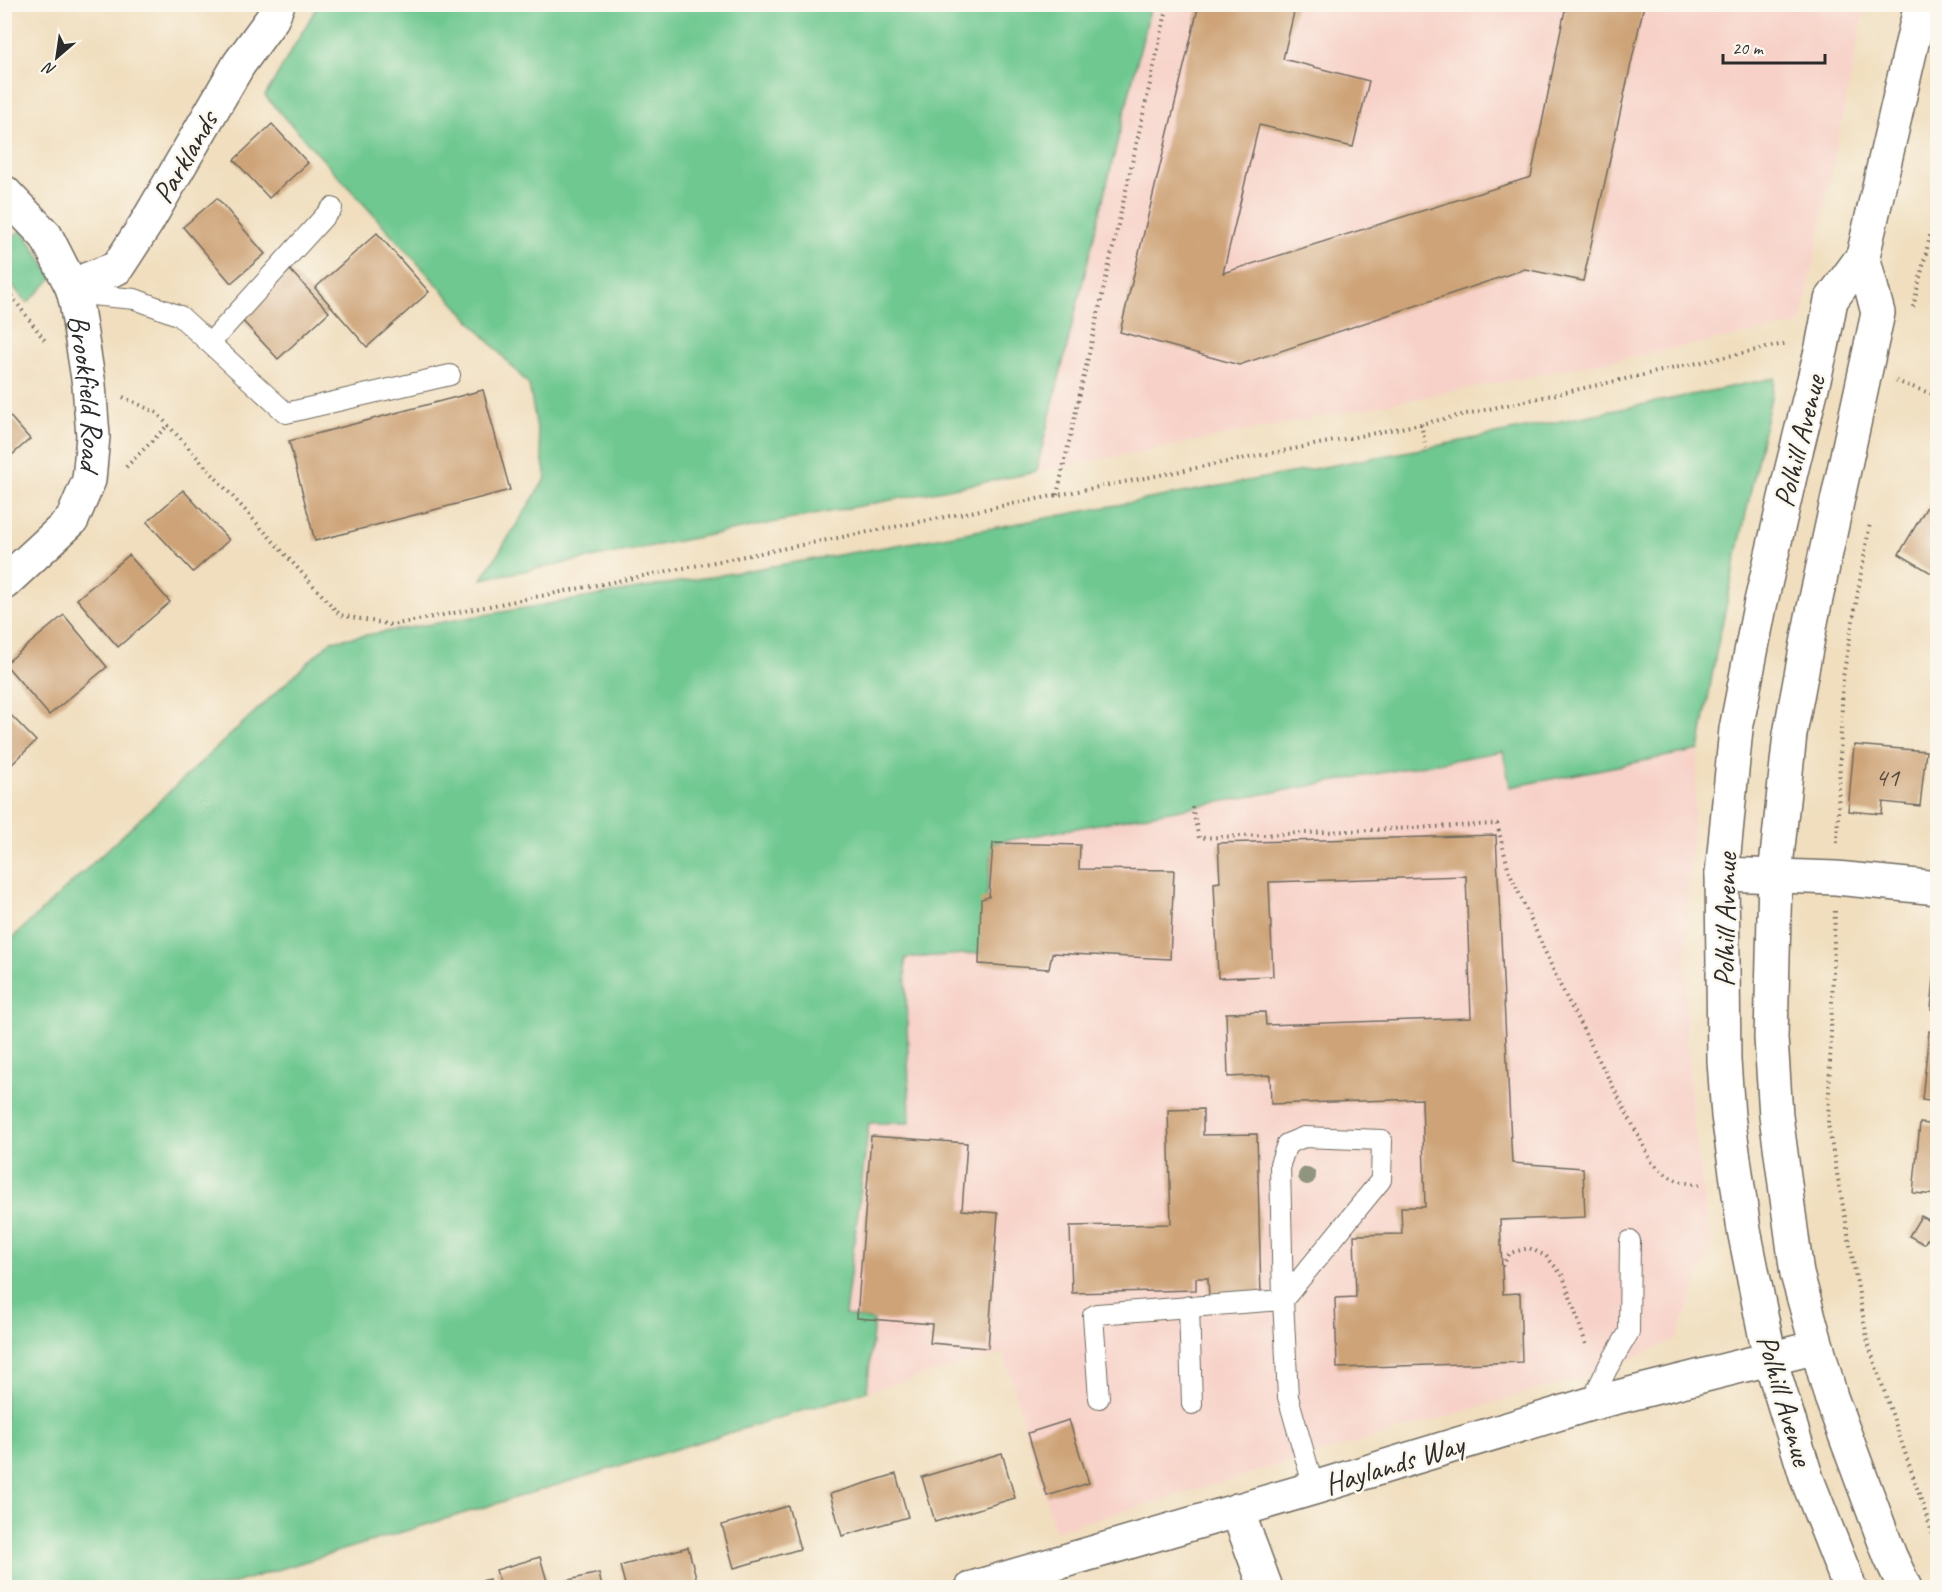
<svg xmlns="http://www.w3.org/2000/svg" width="1942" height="1592" font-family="Caveat,sans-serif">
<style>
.built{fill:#f7d1c8}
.green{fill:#6ec890;stroke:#4c7a5e;stroke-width:1.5}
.building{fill:#cda377}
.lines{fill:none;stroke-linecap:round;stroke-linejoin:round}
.lane-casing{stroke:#706a5e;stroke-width:22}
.street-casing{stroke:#706a5e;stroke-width:36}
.secondary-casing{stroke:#706a5e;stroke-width:36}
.path{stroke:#706a5e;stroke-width:4;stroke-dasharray:1.5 4.5;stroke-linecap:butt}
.lane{stroke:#fff;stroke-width:20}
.street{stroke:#fff;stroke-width:33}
.secondary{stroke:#fff;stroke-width:33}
.tree{fill:#8f957e}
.labels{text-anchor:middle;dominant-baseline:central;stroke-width:5;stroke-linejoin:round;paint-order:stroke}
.number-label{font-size:27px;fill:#54493e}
.street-label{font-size:30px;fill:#2b2b2b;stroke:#fbf7ec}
</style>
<rect width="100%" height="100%" fill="#fbf7ec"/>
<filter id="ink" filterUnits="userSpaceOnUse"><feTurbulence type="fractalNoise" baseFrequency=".0167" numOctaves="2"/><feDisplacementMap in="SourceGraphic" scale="12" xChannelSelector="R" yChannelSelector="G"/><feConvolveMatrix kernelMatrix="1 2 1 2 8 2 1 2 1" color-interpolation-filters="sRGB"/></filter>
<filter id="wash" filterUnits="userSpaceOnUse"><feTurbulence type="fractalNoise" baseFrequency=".008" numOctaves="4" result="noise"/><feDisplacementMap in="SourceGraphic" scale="24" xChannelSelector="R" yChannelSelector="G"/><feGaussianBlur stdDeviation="1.35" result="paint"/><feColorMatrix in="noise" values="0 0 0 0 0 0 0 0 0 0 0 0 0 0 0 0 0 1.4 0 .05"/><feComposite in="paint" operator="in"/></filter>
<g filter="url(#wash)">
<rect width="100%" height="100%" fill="#f0debe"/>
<g class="built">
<polygon points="318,5 1865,5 1801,324 482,579 546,478 529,385 265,96"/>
<polygon points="1631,408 1699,750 1690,856 1686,965 1687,1044 1693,1122 1711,1246 1676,1340 1599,1372 1055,1531 1004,1354 867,1391 221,1587 5,1588 5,945 331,641 938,538 1426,448"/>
</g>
<g class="green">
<polygon points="318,5 1151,5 1036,472 482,579 546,478 529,385 265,96"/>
<polygon points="22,229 53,278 27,303 5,277 4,245"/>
<polygon points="1775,378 1716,653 1699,750 1510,787 1503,751 993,843 980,953 905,958 910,1123 869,1123 845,1315 874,1321 867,1391 221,1587 5,1588 5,945 331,641 938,538 1426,448"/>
</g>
<g id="blocks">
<g class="building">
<polygon points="1199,4 1296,4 1283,59 1369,81 1353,147 1259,125 1223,273 1531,177 1566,5 1644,5 1583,281 1525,269 1239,365 1120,332"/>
<polygon points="272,124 308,163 269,198 234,160"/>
<polygon points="217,198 265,254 231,283 183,227"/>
<polygon points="377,233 429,292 367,347 315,288"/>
<polygon points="290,270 329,312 278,359 240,318"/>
<polygon points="483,390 510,490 315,541 289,441"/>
<polygon points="7,413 30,439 4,462 4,416"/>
<polygon points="183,490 229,540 193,572 147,522"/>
<polygon points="1935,493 1938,495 1938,577 1899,554"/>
<polygon points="129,555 170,602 118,647 77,599"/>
<polygon points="64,615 107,667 49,715 5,664"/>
<polygon points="4,708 36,741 4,772"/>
<polygon points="1854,745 1926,751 1920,806 1883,802 1882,814 1848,811"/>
<polygon points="1496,835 1512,1163 1583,1168 1585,1217 1500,1220 1503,1294 1520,1293 1522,1362 1337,1368 1335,1298 1356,1297 1354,1235 1402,1234 1401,1207 1425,1207 1422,1099 1271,1104 1270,1075 1228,1077 1226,1013 1265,1012 1266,1025 1471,1018 1466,876 1269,882 1273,976 1218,978 1214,883 1220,882 1218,843"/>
<polygon points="993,843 1080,845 1079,869 1174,870 1170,959 1052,953 1049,969 979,964 981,899 989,897"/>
<polygon points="1936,958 1938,958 1938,1010 1931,1009"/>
<polygon points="1929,1031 1938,1032 1938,1102 1922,1100"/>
<polygon points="1203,1109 1203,1135 1257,1134 1261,1297 1209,1298 1208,1278 1196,1278 1196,1290 1072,1293 1070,1226 1171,1224 1168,1110"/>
<polygon points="1920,1123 1938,1125 1938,1195 1913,1193"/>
<polygon points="871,1136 967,1143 962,1210 998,1213 988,1348 930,1343 932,1324 857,1318"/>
<polygon points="1921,1216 1938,1225 1938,1245 1927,1239 1924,1244 1909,1236"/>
<polygon points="1069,1420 1089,1483 1047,1496 1028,1433"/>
<polygon points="1002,1453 1015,1498 935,1522 922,1477"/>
<polygon points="896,1474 908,1517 842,1536 830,1494"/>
<polygon points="788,1506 800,1549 734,1568 722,1525"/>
<polygon points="688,1547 699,1588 626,1588 620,1566"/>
<polygon points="540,1557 549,1588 501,1588 496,1570"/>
<polygon points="599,1573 602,1588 557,1588 556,1583"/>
<polygon points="489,1579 491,1588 460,1588 460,1587"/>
</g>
</g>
</g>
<g filter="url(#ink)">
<use href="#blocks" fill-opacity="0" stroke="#706a5e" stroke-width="1.5"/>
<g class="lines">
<g class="lane-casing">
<g id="lane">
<polyline points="76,302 91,295 135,299 180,316 286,413 450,375"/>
<polyline points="210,343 332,208"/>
<polyline points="1189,1306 1192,1404"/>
<polyline points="1099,1398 1093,1316 1097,1314 1283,1300 1381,1180 1382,1140 1304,1137 1287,1144 1280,1164 1283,1300 1288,1397 1314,1488"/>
<polyline points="1590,1404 1608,1367 1629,1332 1630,1241"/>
</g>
</g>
<g class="street-casing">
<g id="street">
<path id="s1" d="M4 192 46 236 72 287 76 302 89 385 93 436 89 480 72 520 4 583"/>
<polyline points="72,287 88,279 117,268 147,222 239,64 272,19 278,4"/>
<polyline points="1722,874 1836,878 1938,888"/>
<polyline points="1237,1510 1266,1588"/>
<polyline points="972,1588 1314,1488 1590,1404 1817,1347"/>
</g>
</g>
<g class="secondary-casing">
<g id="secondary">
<polyline points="1863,256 1878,313 1812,617 1790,734 1775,876 1771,1038 1776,1116 1797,1274 1831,1397 1890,1556 1905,1588"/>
<polyline points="1850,1588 1807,1479 1770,1359 1744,1230 1728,1116 1724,1061 1722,874 1736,729 1760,606 1791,472 1822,347 1831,300 1863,256 1921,4"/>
</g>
</g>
<g class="path">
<polyline points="4,286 46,342"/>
<polyline points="1913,307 1938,203"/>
<polyline points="1896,381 1938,396"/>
<polyline points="123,397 157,413 340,615 392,625 1421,424 1788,343"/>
<polyline points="1421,424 1426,448"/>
<polyline points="126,467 168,425"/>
<polyline points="1057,495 1168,4"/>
<path d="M1192 807 1199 838 1497 824 1509 871 1560 985 1652 1162C1670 1180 1677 1182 1702 1185"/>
<polyline points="1837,843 1843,677 1870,523"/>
<polyline points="1835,911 1828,1124 1868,1343 1938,1550"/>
<polyline points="1502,1266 1510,1253 1529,1248 1546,1256 1563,1276 1587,1347"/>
</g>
<use href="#lane" class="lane"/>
<use href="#street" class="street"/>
<use href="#secondary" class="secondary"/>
</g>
<circle class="tree" cx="1307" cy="1176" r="9"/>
</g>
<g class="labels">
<g class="number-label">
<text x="1887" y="777">41</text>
</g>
<g class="street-label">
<text transform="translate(185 157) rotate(-60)">Parklands</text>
<text stroke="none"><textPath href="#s1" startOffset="225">Brookfield Road</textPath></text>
<text transform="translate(1799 441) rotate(-76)">Polhill Avenue</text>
<text transform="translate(1725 920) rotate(-89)">Polhill Avenue</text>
<text transform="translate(1785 1400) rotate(74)">Polhill Avenue</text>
<text transform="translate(1394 1464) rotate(-17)">Haylands Way</text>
</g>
</g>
<rect width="1942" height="1592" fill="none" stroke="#fbf7ec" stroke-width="24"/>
<g transform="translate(57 57) rotate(209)" stroke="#fbf7ec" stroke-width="4.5" paint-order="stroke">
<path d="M0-4.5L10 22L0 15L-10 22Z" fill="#2b2b2b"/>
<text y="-9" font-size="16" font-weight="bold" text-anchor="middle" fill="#2b2b2b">N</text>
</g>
<path d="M1723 54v9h102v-9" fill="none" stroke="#2b2b2b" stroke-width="3"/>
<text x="1732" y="54" font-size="18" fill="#2b2b2b" stroke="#fbf7ec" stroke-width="4.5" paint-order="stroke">20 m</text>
</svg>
